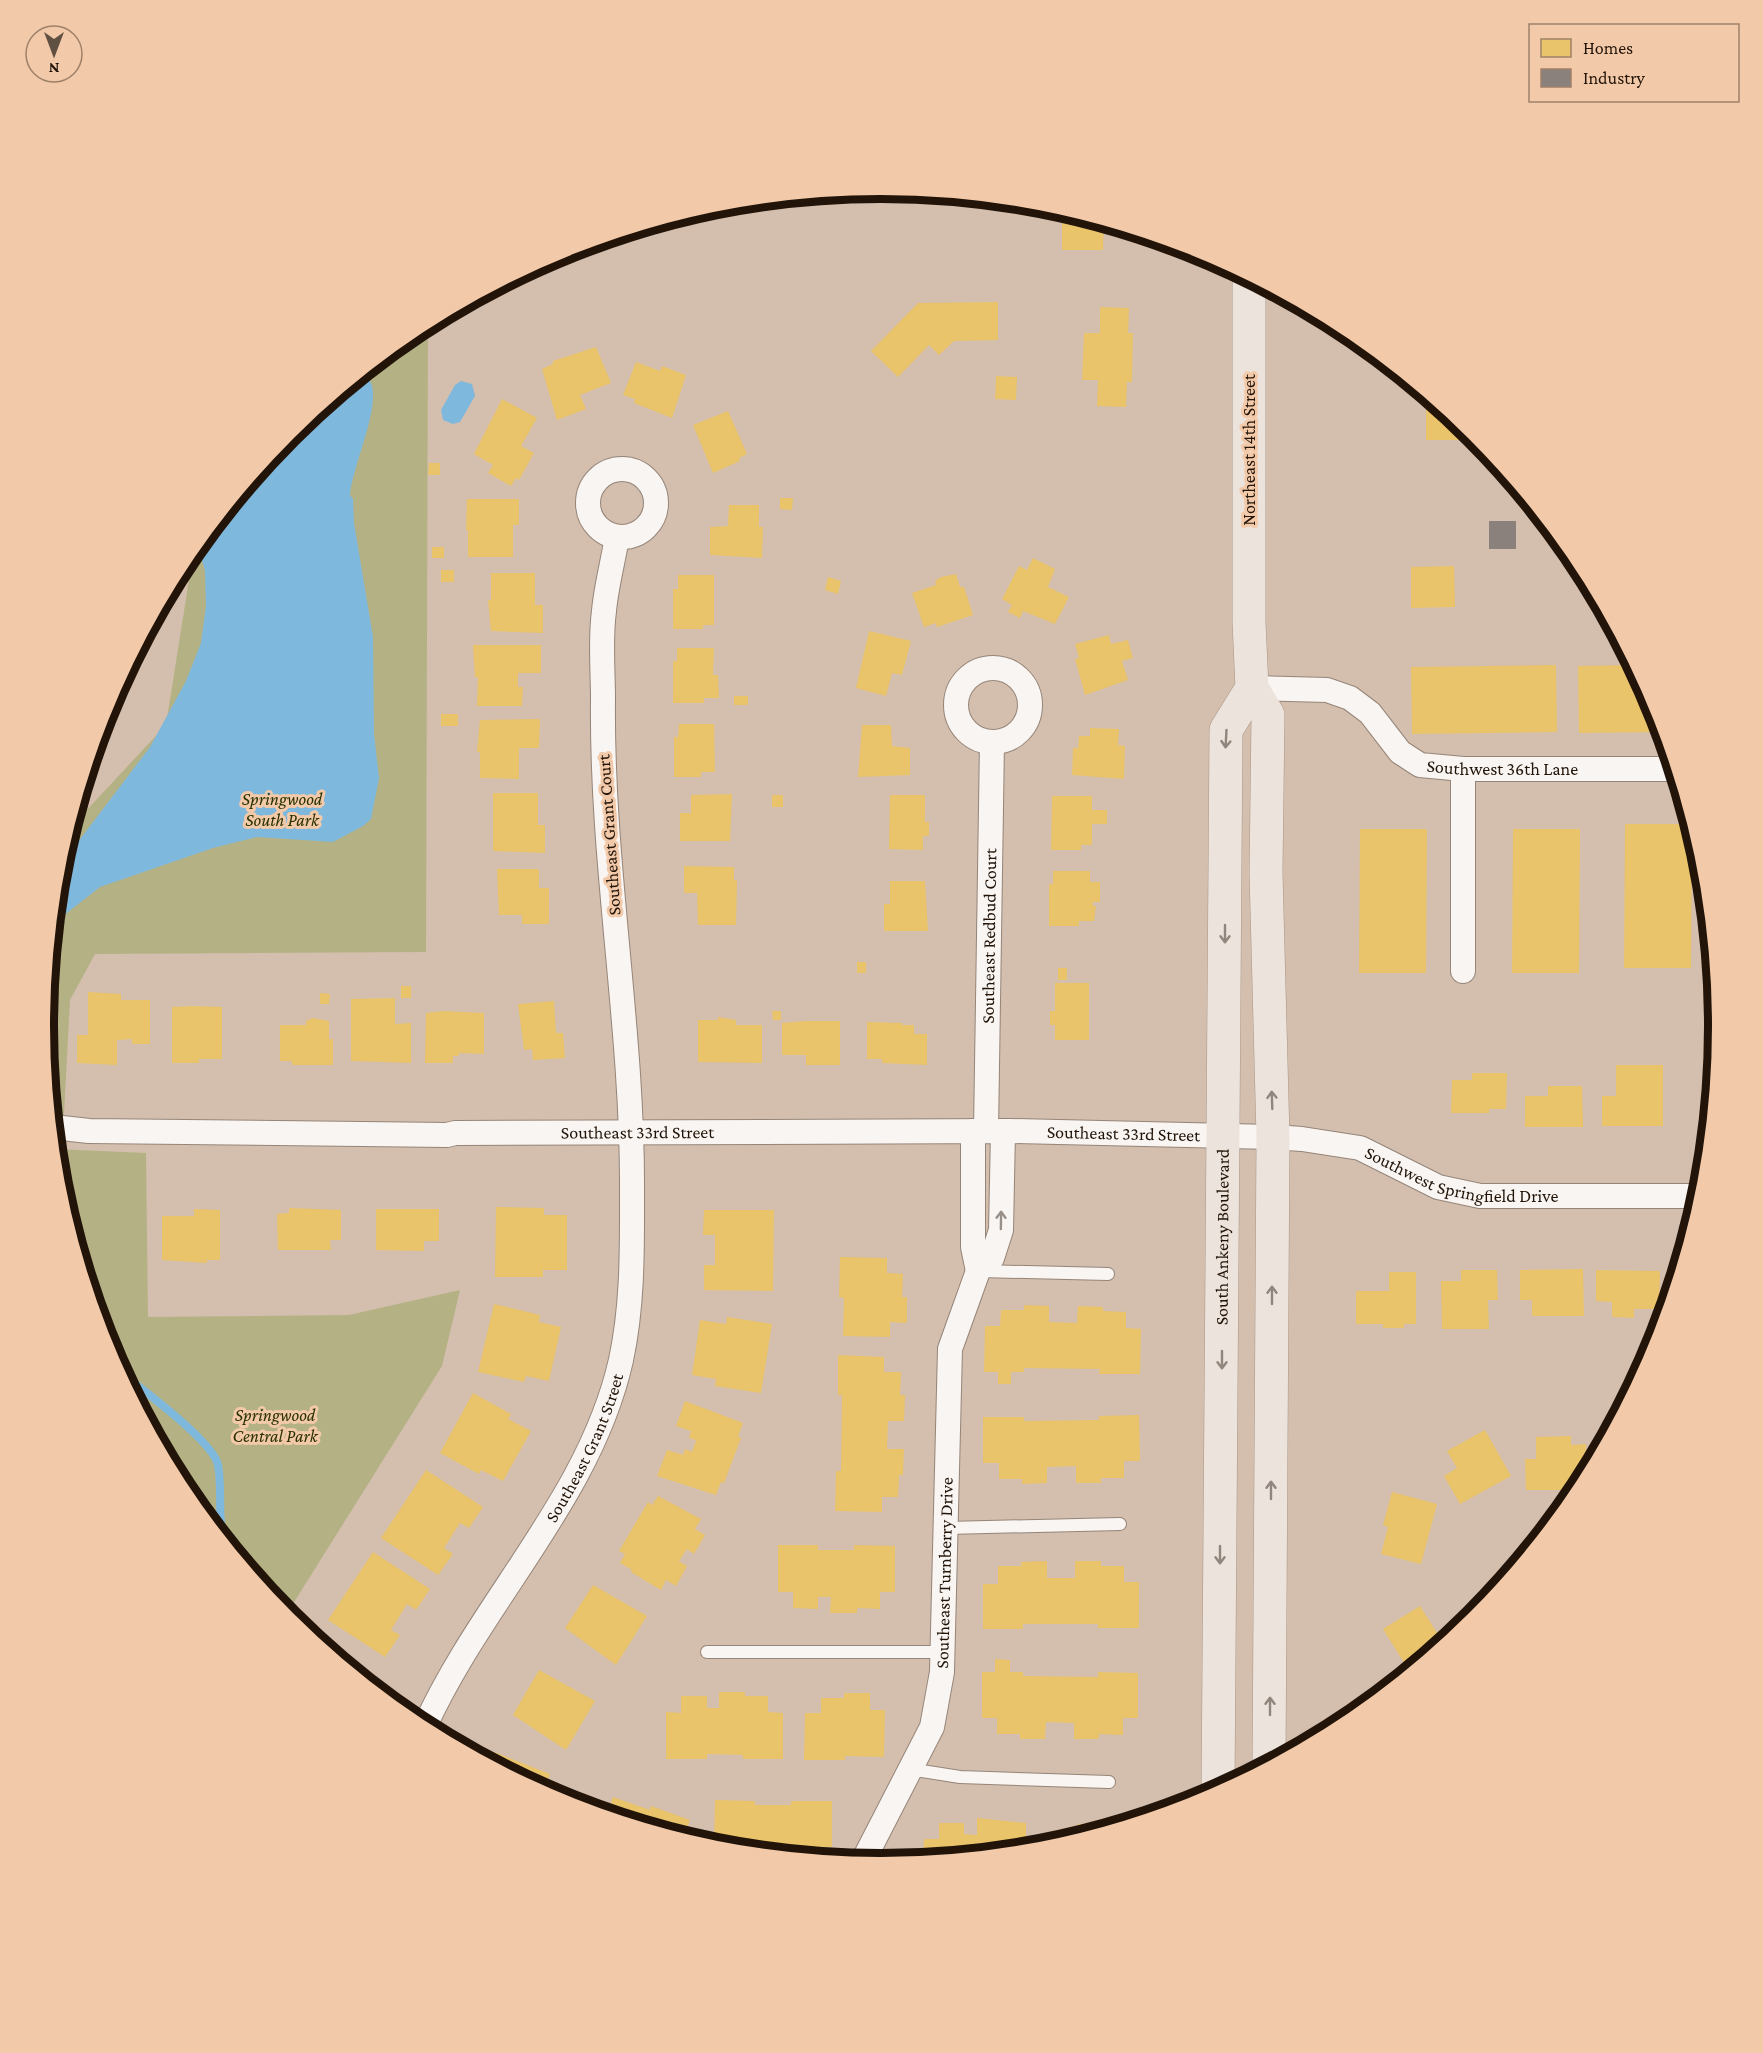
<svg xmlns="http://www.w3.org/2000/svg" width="1763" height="2053" font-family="'Crimson Pro',serif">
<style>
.green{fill:#b4b285}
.water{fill:#7fb8dd}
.homes{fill:#e9c46a}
.industry{fill:#8a817c}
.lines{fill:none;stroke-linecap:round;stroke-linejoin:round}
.stream{stroke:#7fb8dd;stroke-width:8}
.service-casing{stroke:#958578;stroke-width:14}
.minor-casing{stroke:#958578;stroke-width:26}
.primary-casing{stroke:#aa9584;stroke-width:34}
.service{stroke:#f9f5f3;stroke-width:12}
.minor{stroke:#f9f5f3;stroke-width:24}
.primary{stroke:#ece3dc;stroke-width:33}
.oneway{stroke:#91867d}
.oneway2{stroke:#989089}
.labels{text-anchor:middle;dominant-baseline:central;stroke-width:6;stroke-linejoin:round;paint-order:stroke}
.street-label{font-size:18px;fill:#221408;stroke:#f2c9a9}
.park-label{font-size:18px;font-style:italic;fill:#293100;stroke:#f2c9a9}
.rim{fill:none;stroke:#221408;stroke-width:8}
</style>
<rect width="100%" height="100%" fill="#d4bead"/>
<g class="green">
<polygon points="428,323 426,952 95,954 70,1000 64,1115 52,1113 44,1026 60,863 70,828 166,725 191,567 186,559 289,434 416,330"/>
<polygon points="56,1149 146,1153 148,1317 349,1315 460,1290 442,1366 286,1615 185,1492 107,1347 60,1190"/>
</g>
<g class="water">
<path d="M363 373C365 379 369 378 371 383 381 406 352 468 350 495L353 499 354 523 373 637 374 734 379 778 371 819 363 826 333 842 257 837 213 848 100 887 54 923 59 867 150 747 186 681 201 643 206 606 205 571 198 545 289 434Z"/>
<polygon points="461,381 472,384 475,396 460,422 453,424 443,420 441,410 455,385"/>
</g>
<g class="homes">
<polygon points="1062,210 1104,222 1103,250 1062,250"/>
<polygon points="998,302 998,340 954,341 939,355 929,345 898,377 871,351 918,303"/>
<polygon points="1100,307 1129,308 1128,333 1133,333 1132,382 1127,382 1126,407 1097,406 1098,380 1082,380 1084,333 1100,333"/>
<polygon points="596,347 611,383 580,395 586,409 557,420 542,369 553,364 553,361"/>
<polygon points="636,362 660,371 662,366 686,375 672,418 634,403 635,399 623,395"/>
<polygon points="996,376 1017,377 1016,400 995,399"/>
<polygon points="1426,394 1465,426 1465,440 1426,440"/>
<polygon points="502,399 537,418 521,446 534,453 519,480 516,478 511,486 488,473 493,465 474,454"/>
<polygon points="728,411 747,454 739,458 740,461 713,473 693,425"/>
<polygon points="429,463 440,463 440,475 428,475"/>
<polygon points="780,498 793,498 792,510 780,509"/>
<polygon points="467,499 519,499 519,525 513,525 513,557 468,557 468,530 466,530"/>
<polygon points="729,505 759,505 759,527 763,527 762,558 710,555 710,527 728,526"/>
<rect x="432" y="547" width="12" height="11"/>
<polygon points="1033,558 1055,569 1048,587 1069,597 1055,624 1023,611 1020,618 1008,612 1012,605 1002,599 1019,566 1027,570"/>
<polygon points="1454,566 1455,607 1411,608 1411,567"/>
<rect x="441" y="570" width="13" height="12"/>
<polygon points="491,573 535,573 535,605 543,605 543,633 491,631 488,600 491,600"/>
<polygon points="956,574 960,587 964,587 973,615 937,627 936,623 924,627 912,593 936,585 935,581 941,577"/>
<polygon points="678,575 714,575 714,625 703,625 703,629 673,629 673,589 678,589"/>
<polygon points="828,577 841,581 838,594 825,590"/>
<polygon points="869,631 911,641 902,675 892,673 886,696 856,688"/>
<polygon points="1109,635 1111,644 1128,640 1133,658 1122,661 1128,680 1085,695 1075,659 1079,658 1075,644"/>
<polygon points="473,645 541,645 541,673 518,673 518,687 523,687 522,706 477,706 478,677 475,677"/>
<polygon points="677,648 714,648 713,675 718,675 719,698 704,698 704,703 673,703 673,661 677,661"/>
<polygon points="1556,665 1557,732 1412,734 1411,667"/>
<polygon points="1634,665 1656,706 1664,732 1579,733 1578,666"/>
<rect x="734" y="696" width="14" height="9"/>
<rect x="441" y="714" width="17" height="12"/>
<polygon points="540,719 539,748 519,748 519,779 480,778 480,752 477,752 480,720"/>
<polygon points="679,724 714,724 715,772 701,772 701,777 674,777 674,737 678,737"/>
<polygon points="862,725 891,725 892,746 910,748 910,775 858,777"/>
<polygon points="1090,728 1119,729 1118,745 1125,746 1124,779 1072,775 1073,748 1078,748 1079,736 1090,736"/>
<polygon points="493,793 538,793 538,825 545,825 545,853 493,851"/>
<polygon points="732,794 730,841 680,841 680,813 691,813 691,795"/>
<rect x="772" y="795" width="11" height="12"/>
<polygon points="890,795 925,795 925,822 929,822 929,836 923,836 923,850 889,849"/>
<polygon points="1052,796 1092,796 1092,810 1107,810 1107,824 1092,824 1092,845 1081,845 1081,850 1051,850"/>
<polygon points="1625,824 1692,824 1691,968 1624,968"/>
<polygon points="1360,829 1427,829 1426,973 1359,973"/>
<polygon points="1513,829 1580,829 1579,973 1512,973"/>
<polygon points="684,866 734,867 734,880 737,880 736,925 698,925 697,893 684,893"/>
<polygon points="497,869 539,869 539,888 549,888 549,924 522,924 522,915 499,915"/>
<polygon points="1053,871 1090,871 1090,882 1100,882 1100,902 1093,902 1093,906 1096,906 1094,921 1079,921 1079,926 1049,926 1049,884 1053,884"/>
<polygon points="890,881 925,881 928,931 884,931 884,904 890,904"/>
<rect x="857" y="962" width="9" height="11"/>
<rect x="1058" y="968" width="9" height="12"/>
<polygon points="1055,983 1089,983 1089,1040 1055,1040 1055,1025 1050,1025 1050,1011 1055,1011"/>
<rect x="401" y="986" width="10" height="12"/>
<polygon points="88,992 121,994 121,1000 150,1000 150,1044 132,1044 132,1039 117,1040 117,1065 77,1063 77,1035 88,1035"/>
<polygon points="320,993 330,994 329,1004 320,1004"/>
<polygon points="395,998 395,1024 411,1023 411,1063 351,1061 351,999"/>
<polygon points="554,1001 556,1033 563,1033 565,1058 533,1060 532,1049 524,1050 518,1004"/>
<polygon points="192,1006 222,1007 222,1059 199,1059 199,1063 172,1063 172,1007"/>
<polygon points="443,1011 484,1013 484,1054 459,1053 459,1056 453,1056 453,1063 425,1063 426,1013"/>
<polygon points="772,1011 781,1011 781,1020 773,1020"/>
<polygon points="718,1017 736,1020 736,1025 762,1025 762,1063 698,1062 698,1020 718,1020"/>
<polygon points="313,1018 329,1021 329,1039 333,1039 333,1065 292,1065 292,1061 280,1061 280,1025 306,1025 306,1021"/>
<polygon points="806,1021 840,1021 840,1065 806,1065 806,1055 782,1055 782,1023"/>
<polygon points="867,1022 902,1023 902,1025 914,1025 914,1034 927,1034 927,1065 882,1063 882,1059 867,1059"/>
<polygon points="1616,1065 1663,1065 1663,1126 1602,1126 1602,1096 1616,1096"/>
<polygon points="1472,1073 1507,1073 1506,1109 1489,1109 1489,1113 1451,1113 1452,1080 1472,1080"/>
<polygon points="1548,1086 1582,1086 1583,1127 1525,1127 1525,1096 1548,1096"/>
<polygon points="496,1207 544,1208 544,1215 567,1215 567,1270 543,1270 543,1277 495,1277"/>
<polygon points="289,1208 341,1210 341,1240 330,1240 331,1250 278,1250 277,1214 289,1213"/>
<polygon points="194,1209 220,1210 220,1260 207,1260 207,1263 162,1260 162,1216 194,1216"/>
<polygon points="376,1209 439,1209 439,1241 424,1241 424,1251 376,1250"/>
<polygon points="704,1210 774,1210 773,1291 704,1290 704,1265 715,1265 715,1235 703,1235"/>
<polygon points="840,1257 887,1258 887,1273 903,1274 902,1297 907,1297 907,1323 890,1322 890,1337 843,1336 844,1298 839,1297"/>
<polygon points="1583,1269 1584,1316 1532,1316 1532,1300 1520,1300 1520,1270"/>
<polygon points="1461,1270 1497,1270 1498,1300 1488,1300 1489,1329 1442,1329 1441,1281 1461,1281"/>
<polygon points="1596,1270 1660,1271 1659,1309 1634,1309 1634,1318 1612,1317 1612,1302 1596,1301"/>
<polygon points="1389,1272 1416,1272 1416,1324 1404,1324 1404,1328 1383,1328 1383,1324 1356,1324 1356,1291 1389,1291"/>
<polygon points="494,1304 540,1315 539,1322 561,1327 549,1381 526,1376 524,1382 478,1372"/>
<polygon points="1024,1305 1049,1306 1049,1322 1077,1323 1078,1306 1103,1307 1103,1311 1126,1312 1126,1328 1141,1329 1140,1374 1099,1374 1100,1369 1024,1368 1024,1372 1011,1372 1011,1384 998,1384 998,1372 984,1372 985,1326 1000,1326 1001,1310 1024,1310"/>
<polygon points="727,1317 772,1324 761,1393 715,1386 716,1379 692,1375 700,1320 726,1324"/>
<polygon points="838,1355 884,1357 884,1372 901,1372 900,1395 905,1395 904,1421 888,1421 887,1449 904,1449 903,1475 899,1475 898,1497 882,1497 882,1512 835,1511 836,1471 841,1471 842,1395 838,1395"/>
<polygon points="473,1393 511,1414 508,1419 531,1431 503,1481 481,1470 479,1474 440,1453"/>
<polygon points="685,1401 743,1423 738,1436 741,1438 724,1483 721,1482 716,1495 657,1476 667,1450 683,1455 685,1449 692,1452 696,1440 689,1438 691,1431 676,1426"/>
<polygon points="1139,1415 1140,1461 1124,1461 1124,1478 1101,1478 1101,1483 1076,1483 1076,1466 1047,1467 1047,1483 1022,1484 1022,1479 999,1479 999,1463 983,1463 983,1417 1024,1417 1024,1421 1099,1420 1099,1416"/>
<polygon points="1485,1430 1511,1476 1460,1504 1444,1476 1457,1468 1447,1451"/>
<polygon points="1571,1436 1571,1445 1586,1444 1587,1475 1578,1475 1578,1483 1566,1484 1566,1490 1526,1490 1525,1459 1536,1459 1536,1437"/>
<polygon points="426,1470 483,1507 469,1528 460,1523 444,1548 453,1554 438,1575 381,1538"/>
<polygon points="1392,1492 1437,1504 1421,1564 1381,1554 1388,1527 1383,1525"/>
<polygon points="658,1496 701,1519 695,1529 705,1535 694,1554 687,1549 679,1561 687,1566 676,1586 666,1580 661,1590 631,1572 632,1570 620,1563 625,1554 619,1551 648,1502 652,1505"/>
<polygon points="778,1545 818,1545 818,1550 854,1550 854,1545 895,1546 895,1592 880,1592 880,1609 857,1608 857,1613 830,1613 831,1597 818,1597 818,1609 793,1608 793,1592 778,1592"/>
<polygon points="373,1552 430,1589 416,1610 407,1604 391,1630 400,1635 385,1657 328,1620"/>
<polygon points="1047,1561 1047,1578 1075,1578 1075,1561 1101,1561 1101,1566 1124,1566 1124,1582 1139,1582 1139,1628 1098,1628 1098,1624 1023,1624 1023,1629 983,1629 983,1584 998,1584 998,1566 1021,1566 1021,1562"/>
<polygon points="593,1585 647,1616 616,1665 565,1628"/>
<polygon points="1420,1606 1444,1644 1410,1672 1383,1629"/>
<polygon points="995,1659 1010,1660 1010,1672 1023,1672 1023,1676 1098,1677 1098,1672 1138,1673 1138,1718 1123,1718 1123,1735 1099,1734 1099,1739 1074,1739 1074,1723 1046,1722 1045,1739 1020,1739 1020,1734 997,1734 997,1718 982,1718 982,1672 995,1672"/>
<polygon points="539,1670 595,1701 566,1750 513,1715"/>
<polygon points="719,1692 745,1692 745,1696 768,1696 768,1712 783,1713 783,1759 743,1759 743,1755 707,1754 707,1759 666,1759 666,1712 681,1713 681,1696 707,1696 707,1708 719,1708"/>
<polygon points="844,1693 870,1693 870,1710 885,1710 884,1757 845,1756 845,1760 804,1760 805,1713 821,1713 821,1698 844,1698"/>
<polygon points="494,1752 550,1774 543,1791 489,1763"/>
<polygon points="613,1797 650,1810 651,1806 690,1820 683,1838 607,1815"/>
<polygon points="715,1800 755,1801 755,1805 791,1805 791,1801 832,1801 832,1847 817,1847 817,1858 791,1856 791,1852 779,1852 779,1854 714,1847"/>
<polygon points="977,1818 1026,1823 1026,1839 1041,1840 1041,1849 923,1860 924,1839 939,1839 939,1823 964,1823 964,1834 977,1835"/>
<polygon points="1102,1819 1128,1819 1128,1823 1078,1838 1078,1824 1102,1824"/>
</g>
<rect class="industry" x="1489" y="521" width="27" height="28"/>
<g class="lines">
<path class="stream" d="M121 1373C141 1388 214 1443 218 1465 223 1491 216 1518 226 1543"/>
<g class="service-casing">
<g id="service">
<polyline points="980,1271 1108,1274"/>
<polyline points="946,1528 1120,1524"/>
<polyline points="707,1652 942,1652"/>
<polyline points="909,1769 960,1777 1109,1782"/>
</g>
</g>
<g class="minor-casing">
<g id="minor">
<circle cx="622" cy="503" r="34"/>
<circle cx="993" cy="705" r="37"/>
<path id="s1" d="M1252 688 1327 690 1350 698 1370 713 1400 752 1420 765 1463 769H1675"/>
<polyline points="1463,769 1463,971"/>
<path id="s2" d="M53 1127 89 1131 447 1135 455 1133 1011 1131 1273 1137 1302 1139 1360 1148 1438 1187 1480 1196H1702"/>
<polyline points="973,1131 973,1247 978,1271"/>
<path id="s3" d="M986 1131 992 742"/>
<path id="s4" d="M424 1728C481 1601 590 1498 621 1360 633 1304 632 1248 632 1192 633 1027 601 864 603 699 603 670 600 640 604 611 606 587 613 562 617 537"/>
<path id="s5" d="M862 1863 932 1727 942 1672 950 1349 978 1271 992 1258 1001 1230 1003 1131"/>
</g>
</g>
<g class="primary-casing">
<g id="primary">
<polyline points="1249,278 1249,622 1252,688 1268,715 1266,873 1273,1137 1269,1765"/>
<path id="s6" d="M1218 1792 1226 730 1252 688"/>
</g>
</g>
<use href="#service" class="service"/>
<use href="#minor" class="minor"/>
<use href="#primary" class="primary"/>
</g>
<defs><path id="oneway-shaft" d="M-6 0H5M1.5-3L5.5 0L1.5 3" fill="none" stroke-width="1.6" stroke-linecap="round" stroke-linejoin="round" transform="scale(1.5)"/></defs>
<g class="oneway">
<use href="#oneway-shaft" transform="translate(1226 739) rotate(93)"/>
<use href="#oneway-shaft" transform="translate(1225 934) rotate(90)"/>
<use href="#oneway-shaft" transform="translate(1272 1100) rotate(-92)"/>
<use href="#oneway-shaft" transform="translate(1272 1295) rotate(-90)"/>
<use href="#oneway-shaft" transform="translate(1222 1360) rotate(90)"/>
<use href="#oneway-shaft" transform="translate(1271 1490) rotate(-90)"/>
<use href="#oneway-shaft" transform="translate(1220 1555) rotate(90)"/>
<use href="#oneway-shaft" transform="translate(1270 1706) rotate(-90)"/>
</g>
<use class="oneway2" href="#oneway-shaft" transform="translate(1001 1220) rotate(-89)"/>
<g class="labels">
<g class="street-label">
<text transform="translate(1249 450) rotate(-90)">Northeast 14th Street</text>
<text stroke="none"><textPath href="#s1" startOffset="280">Southwest 36th Lane</textPath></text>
<text transform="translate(609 835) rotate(-94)">Southeast Grant Court</text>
<text stroke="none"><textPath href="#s3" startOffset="195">Southeast Redbud Court</textPath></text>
<text stroke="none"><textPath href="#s2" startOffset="585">Southeast 33rd Street</textPath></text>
<text stroke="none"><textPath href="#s2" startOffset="1071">Southeast 33rd Street</textPath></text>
<text stroke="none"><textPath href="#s2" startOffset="1416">Southwest Springfield Drive</textPath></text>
<text stroke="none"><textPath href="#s6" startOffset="555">South Ankeny Boulevard</textPath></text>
<text stroke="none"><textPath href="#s4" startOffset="324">Southeast Grant Street</textPath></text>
<text stroke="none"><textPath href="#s5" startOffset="308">Southeast Turnberry Drive</textPath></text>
</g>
<g class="park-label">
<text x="282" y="799">Springwood<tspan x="282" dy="21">South Park</tspan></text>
<text x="275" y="1415">Springwood<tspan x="275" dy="21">Central Park</tspan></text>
</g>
</g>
<path d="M0 0H1763V2053H0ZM54 1026a827 827 0 1 1 1654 0a827 827 0 1 1-1654 0Z" fill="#f2c9a9" fill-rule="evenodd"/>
<path class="rim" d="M54 1026a827 827 0 1 1 1654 0a827 827 0 1 1-1654 0Z"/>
<rect x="1529" y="24" width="210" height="78" fill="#f2c9a9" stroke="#9f8169" stroke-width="1.5"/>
<rect x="1541" y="39" width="30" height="18" fill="#e9c46a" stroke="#9f8169" stroke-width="1.5"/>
<text x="1583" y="54" font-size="18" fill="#221408">Homes</text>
<rect x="1541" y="69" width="30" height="18" fill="#8a817c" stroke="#9f8169" stroke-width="1.5"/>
<text x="1583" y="84" font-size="18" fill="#221408">Industry</text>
<g transform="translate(54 54) rotate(180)"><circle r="28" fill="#f2c9a9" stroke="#9f8169" stroke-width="1.5"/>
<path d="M0-4.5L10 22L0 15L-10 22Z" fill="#605042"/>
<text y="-9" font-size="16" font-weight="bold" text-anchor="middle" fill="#221408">N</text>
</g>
</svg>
